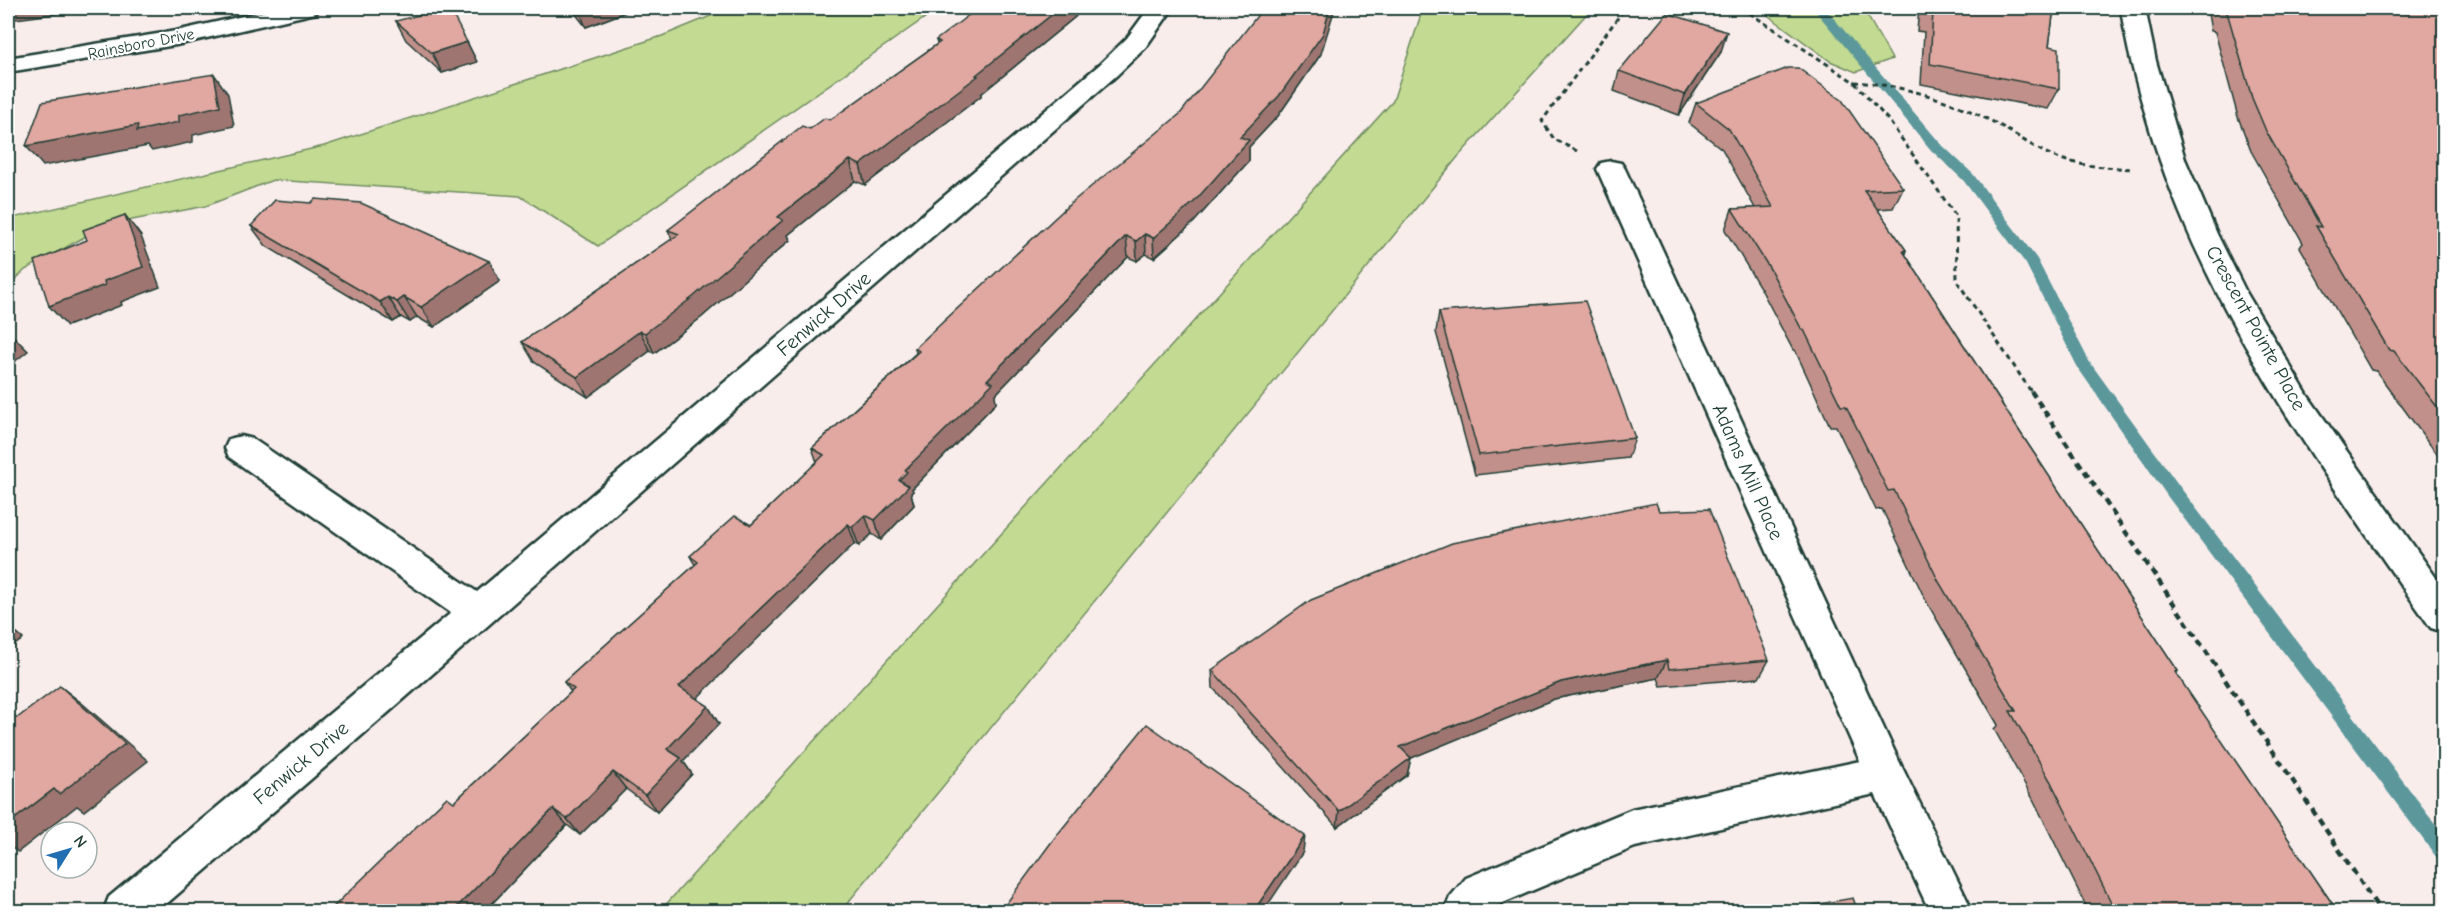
<svg xmlns="http://www.w3.org/2000/svg" width="2452" height="919" font-family="'Comic Neue',sans-serif">
<style>
.green{fill:#c2da91;stroke:#708c62;stroke-width:1.5}
.lines{fill:none;stroke-linecap:round;stroke-linejoin:round}
.stream{fill:#5c989b;fill-rule:evenodd}
.street-casing{stroke:#1f3d34;stroke-width:5}
.path-far1{stroke:#1f3d34;stroke-width:3;stroke-dasharray:5 4;stroke-linecap:butt}
.path{stroke:#1f3d34;stroke-width:4.5;stroke-dasharray:7 5;stroke-linecap:butt}
.street{fill:#fff;fill-rule:evenodd}
.wall{fill:#c2908a;stroke:#1f3d34;stroke-width:1.5}
.shaded-wall{fill:#9e7571;stroke:#1f3d34;stroke-width:1.5}
.building{fill:#e1a7a1;stroke:#1f3d34;stroke-width:1.5}
.labels{text-anchor:middle;dominant-baseline:central;stroke-width:4.5;stroke-linejoin:round;paint-order:stroke}
.far-street-label{font-size:16px;fill:#1f3d34;stroke:#fff}
.street-label{font-size:20px;fill:#1f3d34;stroke:#fff}
</style>
<rect width="100%" height="100%" fill="#f9edec"/>
<filter id="ink" filterUnits="userSpaceOnUse"><feTurbulence type="fractalNoise" baseFrequency=".0167" numOctaves="2"/><feDisplacementMap in="SourceGraphic" scale="12" xChannelSelector="R" yChannelSelector="G"/><feConvolveMatrix kernelMatrix="1 2 1 2 8 2 1 2 1" color-interpolation-filters="sRGB"/></filter>
<g filter="url(#ink)">
<g class="green">
<polygon points="730,8 939,8 598,246 520,196 273,180 206,206 106,225 25,270 8,287 8,219 324,146 662,36"/>
<polygon points="1423,8 1592,8 1457,158 841,911 660,911 1393,101"/>
<polygon points="1758,8 1863,8 1892,59 1856,72 1830,61"/>
</g>
<g class="lines">
<polygon class="stream" points="1813,8 1825,8 1941,144 1973,174 2037,259 2089,361 2180,487 2444,835 2444,861 2437,858 2168,497 2078,368 2026,264 1963,180 1931,150"/>
<g class="street-casing">
<g id="street">
<polygon points="279,8 320,8 316,13 176,45 8,72 8,58 176,31"/>
<polygon points="1149,8 1173,8 1145,48 1117,75 390,711 157,912 103,912 109,897 451,613 229,457 225,448 229,439 241,436 253,439 477,592 1099,65 1127,38"/>
<path d="M2121 8H2145L2156 61 2185 159 2217 234 2246 292 2308 396 2444 589V632L2431 628C2321 470 2203 309 2148 123 2137 85 2126 47 2121 8Z"/>
<polygon points="1611,161 1621,163 1625,169 1899,761 1973,912 1930,912 1875,794 1635,847 1496,906 1492,912 1444,912 1450,897 1466,878 1632,809 1860,761 1597,169 1601,163"/>
</g>
</g>
<g class="path-far1">
<polyline points="1742,8 1854,82 1889,121 1956,216 1957,281 2032,393"/>
<path d="M1854 82C1905 85 1954 101 1999 125 2020 137 2040 153 2064 160 2086 167 2109 167 2132 169"/>
<polyline points="1577,151 1554,139 1542,121 1625,8"/>
</g>
<polyline class="path" points="2031,391 2381,912"/>
<use href="#street" class="street"/>
</g>
<g class="wall">
<polygon points="571,8 636,8 586,27"/>
<polygon points="1919,8 2054,8 2049,46 2059,89 2048,109 1921,84 1924,32 1917,31"/>
<polygon points="2207,8 2445,8 2445,465 2376,371 2371,370 2300,247 2303,243 2251,151 2238,117 2215,32 2211,31"/>
<polygon points="1075,17 981,94 981,96 865,185 855,181 788,235 790,240 702,317 654,353 650,351 588,397 534,362 522,342 672,239 668,230 810,129 830,120 937,44 936,40"/>
<polygon points="396,21 467,42 477,62 442,73 406,40"/>
<polygon points="1721,52 1679,115 1614,91 1619,71"/>
<polygon points="1321,54 1278,116 1249,147 1249,161 1194,222 1154,258 1146,254 1137,261 1128,257 995,395 996,403 912,489 913,491 911,493 914,505 881,540 872,534 859,546 855,543 696,698 708,706 719,724 683,761 692,774 657,812 626,789 580,835 567,825 484,912 328,912 454,802 571,692 564,682 695,565 690,556 751,525 817,462 812,448 916,353 915,348"/>
<polygon points="1696,103 1903,188 1893,208 1877,209 1906,250 1905,254 2016,426 2178,671 2176,674 2338,912 2089,912 2033,799 1994,729 1998,725 1926,601 1882,509 1876,510 1836,426 1830,426 1795,350 1793,350 1761,289 1725,230 1732,209 1755,208 1722,149 1689,123"/>
<polygon points="251,226 489,261 500,281 434,327 417,317 410,322 401,317 393,322 266,246"/>
<polygon points="1439,312 1635,438 1628,458 1475,475 1436,332"/>
<polygon points="1659,511 1769,660 1759,678 1661,686 1658,678 1554,699 1411,758 1407,775 1337,827 1213,688 1212,670"/>
</g>
<g class="shaded-wall">
<polygon points="8,8 102,8 8,20"/>
<polygon points="578,8 636,8 586,27"/>
<polygon points="1060,8 1078,8 1075,17 981,94 981,96 865,185 860,165"/>
<polygon points="1330,8 1335,8 1321,54 1278,116 1249,147 1249,161 1194,222 1154,258 1153,238 1240,137"/>
<polygon points="1727,32 1721,52 1679,115 1685,95"/>
<polygon points="467,42 477,62 442,73 432,53"/>
<polygon points="214,74 228,94 234,126 193,135 193,142 152,151 148,146 43,166 26,146 179,115"/>
<polygon points="850,160 855,181 788,235 790,240 702,317 654,353 645,333 778,217"/>
<polygon points="125,215 141,236 160,287 121,302 122,305 67,326 49,306 104,281"/>
<polygon points="1145,234 1146,254 1137,261 1136,241"/>
<polygon points="1126,236 1128,257 995,395 996,403 912,489 913,491 911,493 914,505 881,540 875,520 905,470 987,380"/>
<polygon points="489,261 500,281 434,327 421,307"/>
<polygon points="388,297 401,317 393,322 380,302"/>
<polygon points="404,297 417,317 410,322 397,302"/>
<polygon points="8,331 28,351 8,367"/>
<polygon points="640,331 650,351 588,397 577,377"/>
<polygon points="865,515 872,534 859,546 852,527"/>
<polygon points="848,524 855,543 690,705 679,687"/>
<polygon points="8,626 23,639 8,650"/>
<polygon points="1667,660 1658,678 1554,699 1397,764 1400,747 1561,682"/>
<polygon points="60,686 83,704 148,761 84,811 77,806 18,852 8,845 8,824 54,789"/>
<polygon points="708,706 719,724 683,761 692,774 657,812 645,795 667,749"/>
<polygon points="1411,758 1407,775 1337,827 1339,811"/>
<polygon points="613,772 626,789 580,835 567,819"/>
<polygon points="553,809 567,825 484,912 452,912"/>
<polygon points="1305,836 1303,852 1263,912 1253,912"/>
</g>
<g class="building">
<polygon points="445,8 449,8 467,42 432,53 396,21"/>
<polygon points="978,8 1060,8 976,75 978,76 860,165 850,160 778,217 783,220 693,297 645,333 640,331 577,377 522,342 679,234 668,230 802,126 810,129 825,118 830,120 940,42 936,40"/>
<polygon points="1260,8 1330,8 1323,34 1279,96 1240,137 1249,140 1194,202 1153,238 1145,234 1136,241 1126,236 987,380 993,383 905,470 907,472 899,480 909,486 875,520 865,515 852,527 848,524 679,687 708,706 667,749 681,758 645,795 613,772 567,819 553,809 452,912 328,912 447,797 454,802 574,689 564,682 698,562 690,556 735,516 751,525 824,455 812,448 919,351 915,348 1071,203 1180,114 1257,16"/>
<polygon points="1926,8 2054,8 2049,46 2059,48 2059,89 1930,64 1933,12 1926,11"/>
<polygon points="2222,8 2445,8 2445,417 2394,351 2389,350 2316,226 2321,227 2266,131 2252,98 2227,12 2223,11"/>
<polygon points="1667,13 1727,32 1685,95 1619,71"/>
<polygon points="1788,68 1798,68 1842,100 1903,188 1864,190 1906,250 1903,251 2016,426 2178,671 2175,672 2338,912 2116,912 2051,782 2010,711 2016,711 1939,582 1894,490 1888,491 1846,406 1841,406 1804,330 1802,330 1770,269 1732,209 1773,207 1729,129 1696,103"/>
<polygon points="214,74 220,106 179,115 179,122 137,131 138,125 26,146 42,102"/>
<polygon points="315,199 361,203 489,261 421,307 404,297 397,302 388,297 380,302 251,226 275,200 311,203"/>
<polygon points="125,215 143,267 104,281 105,285 49,306 35,261 87,240 83,230"/>
<polygon points="1585,301 1635,438 1479,455 1439,312"/>
<polygon points="1656,503 1659,511 1709,509 1769,660 1669,669 1667,660 1561,682 1400,747 1411,758 1339,811 1212,670 1311,600 1452,543"/>
<polygon points="60,686 125,744 59,794 54,789 8,824 8,710 17,718"/>
<polygon points="1147,724 1305,836 1253,912 1000,912 1053,840"/>
<polygon points="1853,898 1858,912 1774,912"/>
</g>
</g>
<g class="labels">
<g class="far-street-label">
<text transform="translate(141 44) rotate(-11)">Rainsboro Drive</text>
</g>
<g class="street-label">
<text transform="translate(824 314) rotate(-41)">Fenwick Drive</text>
<text transform="translate(2256 328) rotate(61)">Crescent Pointe Place</text>
<text transform="translate(1748 472) rotate(66)">Adams Mill Place</text>
<text transform="translate(301 763) rotate(-40)">Fenwick Drive</text>
</g>
</g>
<rect width="2452" height="919" fill="none" stroke="#fff" stroke-width="30"/>
<rect x="15" y="15" width="2422" height="889" fill="none" stroke="#1f3d34" stroke-width="2" filter="url(#ink)"/>
<g transform="translate(69 850) rotate(53)"><circle r="28" fill="#ffffff" stroke="#a5b1ae" stroke-width="1.5"/>
<path d="M0-4.5L10 22L0 15L-10 22Z" fill="#1f6fb2"/>
<text y="-9" font-size="16" font-weight="bold" text-anchor="middle" fill="#1f3d34">N</text>
</g>
</svg>
